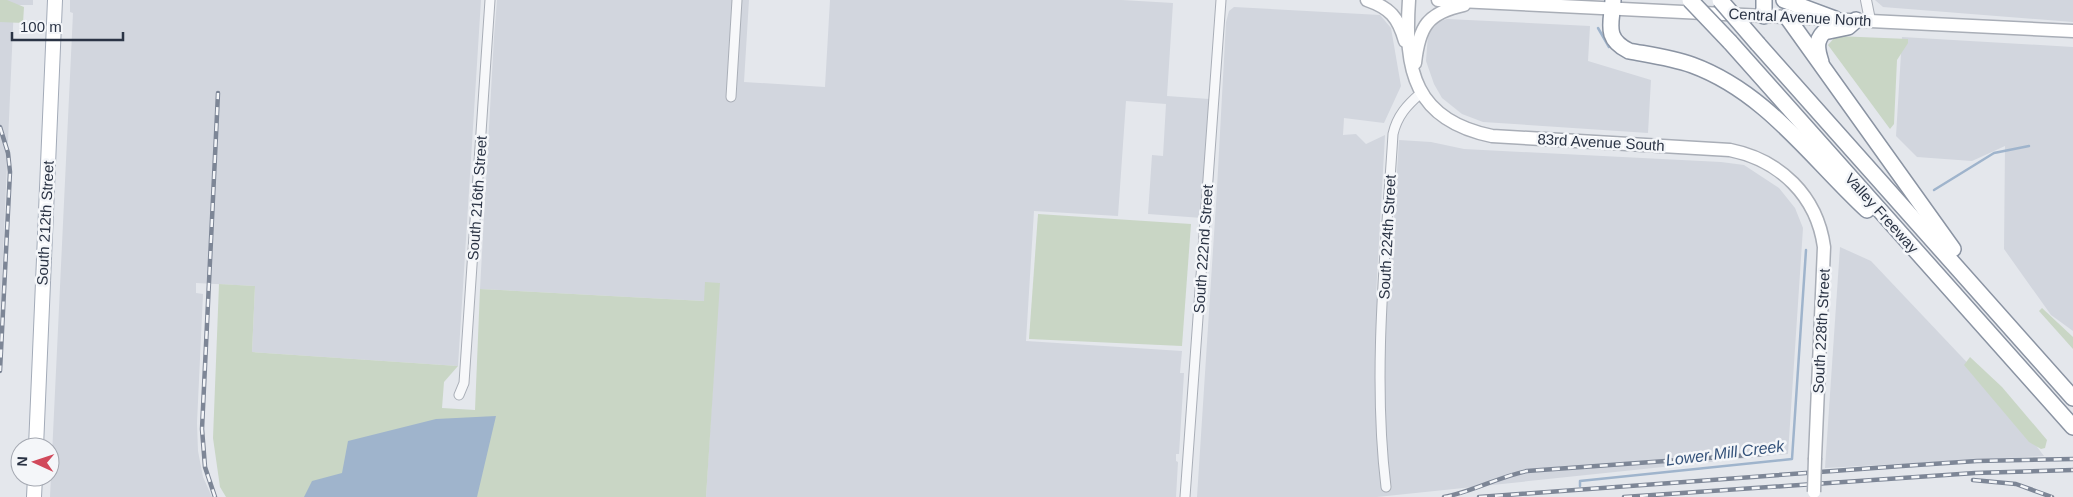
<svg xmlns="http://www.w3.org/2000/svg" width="2073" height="497" font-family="Arial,sans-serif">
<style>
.built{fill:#d2d6de}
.green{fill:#c9d6c5}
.water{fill:#9fb4cc}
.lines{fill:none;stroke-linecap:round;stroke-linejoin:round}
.stream{stroke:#9fb4cc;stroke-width:2.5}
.minor-casing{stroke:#a9aeb7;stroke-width:11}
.tertiary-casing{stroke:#a9aeb7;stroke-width:12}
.secondary-casing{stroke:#a9aeb7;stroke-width:15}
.primary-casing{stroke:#a3abb8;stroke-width:16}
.motorway-casing{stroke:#8b94a3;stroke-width:18}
.minor{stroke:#f7f8fa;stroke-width:9}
.tertiary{stroke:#f7f8fa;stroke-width:10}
.secondary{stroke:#fff;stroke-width:12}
.primary{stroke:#fff;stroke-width:14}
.motorway{stroke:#fff;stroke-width:15}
.rail-casing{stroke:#7d8696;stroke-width:4.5}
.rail{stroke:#f4f6f9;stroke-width:2.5;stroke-dasharray:8;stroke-linecap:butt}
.secondary-bridge-casing{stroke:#a9aeb7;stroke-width:15;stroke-linecap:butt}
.motorway-bridge-casing{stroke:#8b94a3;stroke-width:18;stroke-linecap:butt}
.secondary-bridge{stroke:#fff;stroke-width:12}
.motorway-bridge{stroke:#fff;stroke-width:15}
.labels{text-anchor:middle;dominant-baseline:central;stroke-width:5;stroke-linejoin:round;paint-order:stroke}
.street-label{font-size:15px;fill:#2b3445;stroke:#f4f6f9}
.water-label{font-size:16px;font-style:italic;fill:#34527a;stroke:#f4f6f9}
</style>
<rect width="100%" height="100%" fill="#e4e7ec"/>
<g class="built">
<polygon points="0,0 33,0 33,5 14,5 0,323"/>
<polygon points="70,0 481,0 458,366 252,352 255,286 196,283 196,293 203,294 197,423 198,451 203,477 212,497 50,497 73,13 70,12"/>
<polygon points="497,0 749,0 744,82 825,87 830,0 1122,0 1173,3 1167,96 1209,99 1202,218 1148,214 1152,155 1163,156 1166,104 1126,101 1118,216 1034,211 1026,341 1182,351 1180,373 1184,373 1179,454 1176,454 1176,461 1178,462 1176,497 706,497 719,283 704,301 480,289 494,37"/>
<polygon points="1875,0 2073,0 2073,22 1883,7"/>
<polygon points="1234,7 1380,15 1391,28 1401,86 1384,123 1344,118 1343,135 1356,134 1366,144 1385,135 1376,295 1389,296 1399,140 1431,142 1464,149 1721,162 1744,165 1779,188 1795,208 1803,228 1788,454 1377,497 1197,497 1217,188 1226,22 1229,11"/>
<polygon points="1447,19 1590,26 1588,61 1651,80 1648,133 1483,122 1462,114 1442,98 1434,84 1426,61 1428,34 1438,22"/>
<polygon points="1902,37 2073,47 2073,331 2051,315 2004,249 2005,146 1972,161 1917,157 1896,136"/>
<polygon points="1840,247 1871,261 1995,392 2044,456 1825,468"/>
</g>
<g class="green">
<polygon points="0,0 7,0 24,7 23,23 0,22"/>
<polygon points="1836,36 1908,39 1908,43 1897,60 1894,124 1890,129 1828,45"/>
<polygon points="1038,214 1191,224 1182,346 1029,339"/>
<polygon points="705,282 720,283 706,497 226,497 220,487 213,438 219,284 255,286 252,352 458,366 444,382 442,408 475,410 480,289 704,301"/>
<polygon points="2042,308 2073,337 2073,349 2039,311"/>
<polygon points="1970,357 2002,387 2047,440 2045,448 2041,449 2029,442 1964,365"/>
</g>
<polygon class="water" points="496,416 477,497 304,497 312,481 342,473 348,441 436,419"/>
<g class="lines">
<g class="stream">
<polyline points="1598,28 1609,47"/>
<polyline points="1934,190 1994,153 2029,146"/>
<polyline points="1580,486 1580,481 1792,459 1806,250"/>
</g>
<g class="minor-casing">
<g id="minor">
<polyline points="731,97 737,0"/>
<polyline points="459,395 464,383 490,0"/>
<path d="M1386 487C1372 373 1386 248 1393 134 1397 116 1407 105 1421 93"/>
<polyline points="1185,497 1221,0"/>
</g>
</g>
<g class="tertiary-casing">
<polyline id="tertiary" points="1866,0 1870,20"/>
</g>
<g class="secondary-casing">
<g id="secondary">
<path d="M1367 0C1390 8 1398 17 1405 41"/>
<path d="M1409 0C1404 70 1414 120 1492 136L1730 150C1780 160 1817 196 1824 247L1815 458"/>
<polyline points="1438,0 2073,31"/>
<path d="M1415 63C1419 27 1427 13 1464 5"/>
</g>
</g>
<g class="primary-casing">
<g id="primary">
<polyline points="36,447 55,0"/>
<polyline points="34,497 35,477"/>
</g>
</g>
<g class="motorway-casing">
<g id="motorway">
<path d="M1613 0C1612 23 1603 38 1629 51 1650 55 1672 58 1692 65 1766 92 1811 158 1867 210"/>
<polyline points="1784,0 1835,19"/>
<polyline points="1764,16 1764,0"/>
<polyline points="1787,17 1953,249"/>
<polyline points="1730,42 2073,427"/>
<polyline points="1758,44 2073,398"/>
<path d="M1821 62C1817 50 1815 41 1824 32L1848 27 1856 20"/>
</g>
</g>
<use href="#minor" class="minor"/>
<use href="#tertiary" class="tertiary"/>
<use href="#secondary" class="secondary"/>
<use href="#primary" class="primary"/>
<use href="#motorway" class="motorway"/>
<g class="rail-casing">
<g id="rail">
<polyline points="0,127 8,153 10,172 0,371"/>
<polyline points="1973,480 2016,484 2052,497"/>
<polyline points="215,497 205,467 202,429 218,93"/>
<path d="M1444 497C1472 492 1498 477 1527 471L1763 454"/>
<polyline points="1479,497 1902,466 1977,461 2073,459"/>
<polyline points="1624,497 1975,473 2073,470"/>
</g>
</g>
<use href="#rail" class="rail"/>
<g class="secondary-bridge-casing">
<polyline id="secondary-bridge" points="1814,492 1815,458"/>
</g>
<g class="motorway-bridge-casing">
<g id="motorway-bridge">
<polyline points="1690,0 1730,42"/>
<polyline points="1720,0 1758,44"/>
</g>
</g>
<use href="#secondary-bridge" class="secondary-bridge"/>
<use href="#motorway-bridge" class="motorway-bridge"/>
</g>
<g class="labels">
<g class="street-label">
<text transform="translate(1800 17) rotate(3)">Central Avenue North</text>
<text transform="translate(1601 142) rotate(3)">83rd Avenue South</text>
<text transform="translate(477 198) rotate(-86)">South 216th Street</text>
<text transform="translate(1882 213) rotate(48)">Valley Freeway</text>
<text transform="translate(45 223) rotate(-87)">South 212th Street</text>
<text transform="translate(1387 237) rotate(-87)">South 224th Street</text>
<text transform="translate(1203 249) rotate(-86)">South 222nd Street</text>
<text transform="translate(1821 331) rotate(-87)">South 228th Street</text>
</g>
<g class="water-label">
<text transform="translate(1725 453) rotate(-7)">Lower Mill Creek</text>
</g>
</g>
<g transform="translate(35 462) rotate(273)"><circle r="24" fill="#f4f6f9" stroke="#a4a8b1"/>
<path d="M0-4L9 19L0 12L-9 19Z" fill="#d1495b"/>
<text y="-8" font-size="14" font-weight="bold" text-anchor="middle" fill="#2b3445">N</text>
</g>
<path d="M12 32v8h111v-8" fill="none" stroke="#2b3445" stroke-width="2.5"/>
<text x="20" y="32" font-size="15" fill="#2b3445" stroke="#f4f6f9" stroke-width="4" paint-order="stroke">100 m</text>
</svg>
